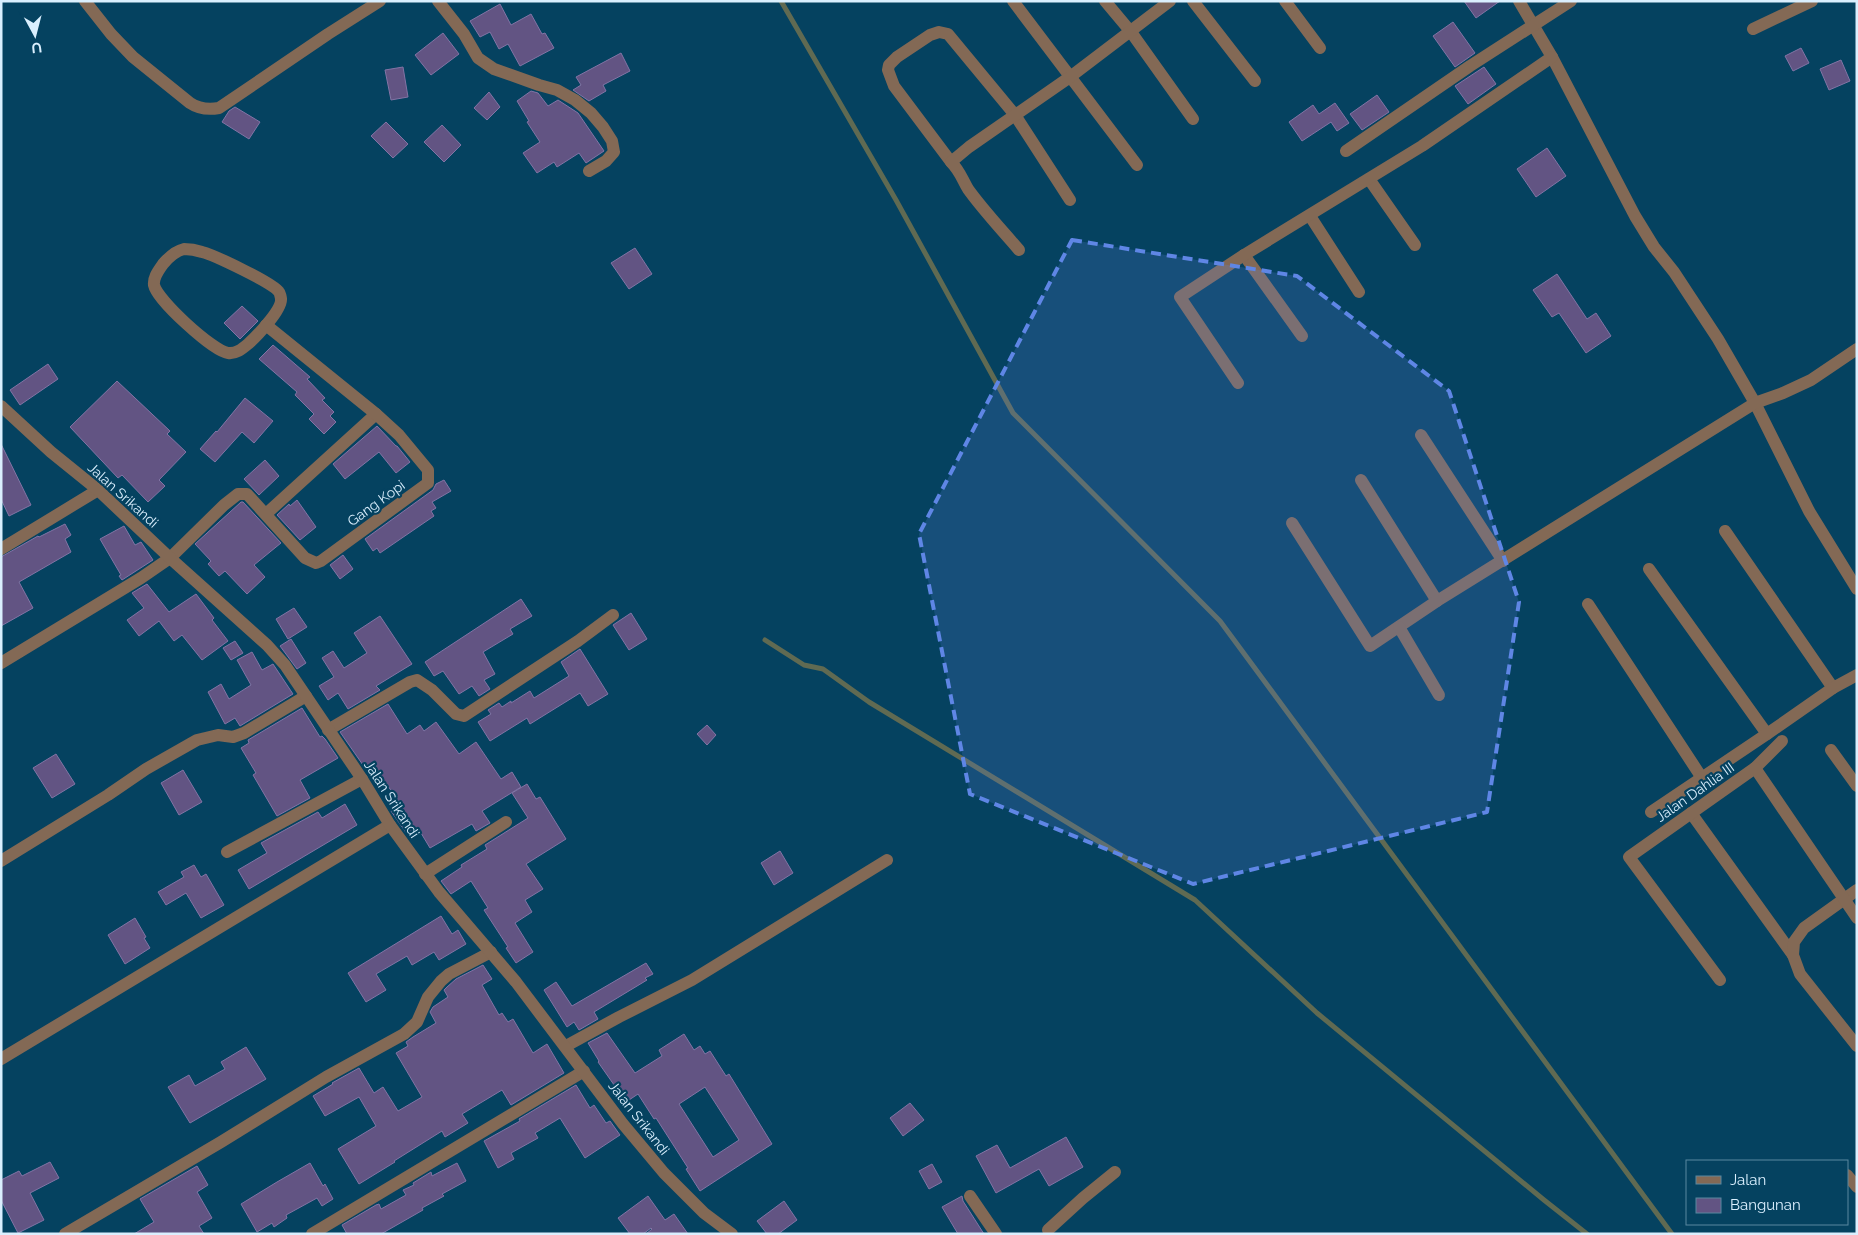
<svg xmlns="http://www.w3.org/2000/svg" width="1858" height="1235" font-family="Raleway,sans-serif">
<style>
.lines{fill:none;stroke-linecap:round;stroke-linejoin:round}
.stream{stroke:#606a52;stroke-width:5}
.building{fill:#625483;stroke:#8274a5;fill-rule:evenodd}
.minor{stroke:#836955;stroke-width:12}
.tertiary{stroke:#836955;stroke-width:12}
.marked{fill:#5f86e5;fill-opacity:0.2;stroke:#5f86e5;stroke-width:4;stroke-dasharray:10 6;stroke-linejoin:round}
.labels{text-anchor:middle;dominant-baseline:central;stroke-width:4.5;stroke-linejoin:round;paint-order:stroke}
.street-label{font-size:14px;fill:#daeffe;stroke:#054260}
</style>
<rect width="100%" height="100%" fill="#054260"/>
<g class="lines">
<g class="stream">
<polyline points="781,1 896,200 1013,413 1220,621 1672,1234"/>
<polyline points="765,640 804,665 823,669 869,702 1195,900 1317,1013 1544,1200 1587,1234"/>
</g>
</g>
<g class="building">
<polygon points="1464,1 1500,1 1476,18"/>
<polygon points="500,4 511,25 531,14 542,34 545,33 554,48 520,66 508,44 499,49 490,32 480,37 470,21"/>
<polygon points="1453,22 1475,53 1455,67 1433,36"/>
<polygon points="443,33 459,54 431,75 415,55"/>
<polygon points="1801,48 1809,63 1793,71 1785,56"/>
<polygon points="621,53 630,71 603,85 606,91 589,101 573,90 581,85 576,77"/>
<polygon points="1841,60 1850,81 1829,90 1820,69"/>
<polygon points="403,67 408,97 391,100 385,70"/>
<polygon points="1484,67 1496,84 1468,104 1455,86"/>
<polygon points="531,91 538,93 548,106 558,100 578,113 604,151 586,163 579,153 557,167 554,162 537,173 523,153 540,142 527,122 529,121 517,101"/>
<polygon points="489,92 500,107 487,120 474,108"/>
<polygon points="1377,95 1389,112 1362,130 1350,114"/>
<polygon points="1335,103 1349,123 1337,131 1331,122 1302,141 1289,122 1313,105 1319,114"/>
<polygon points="235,107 260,122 249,139 222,122 229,111"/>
<polygon points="386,122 408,144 393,158 371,136"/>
<polygon points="442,125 461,145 444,162 424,142"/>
<polygon points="1547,148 1566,176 1536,197 1517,169"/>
<polygon points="635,248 652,274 629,289 611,263"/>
<polygon points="1557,274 1587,319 1596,313 1611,336 1586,353 1559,313 1552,317 1533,290"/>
<polygon points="242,306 258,321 240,339 224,323"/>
<polygon points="273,345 310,377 307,379 325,398 322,400 334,412 330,416 336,422 324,434 309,419 314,414 295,395 297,392 259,359"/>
<polygon points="48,364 58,379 20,405 10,390"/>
<polygon points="117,381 170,431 167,434 186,452 159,480 165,486 148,502 122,475 118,478 70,427"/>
<polygon points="245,398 273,421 254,443 242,432 215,462 200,449 216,431 217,432"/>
<polygon points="377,426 396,446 397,446 410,462 396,473 379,452 345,479 333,464"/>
<polygon points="1,444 31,505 9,516 1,499"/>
<polygon points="265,460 279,476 259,495 244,479"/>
<polygon points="444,480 451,491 432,502 436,508 431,511 434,516 380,553 377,548 373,551 365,539 433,490 436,484"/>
<polygon points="297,500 316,527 300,540 277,515 289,504 290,506"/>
<polygon points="241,502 243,502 281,543 254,565 265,577 247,594 225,571 219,576 208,564 211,561 195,544"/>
<polygon points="65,524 71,535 65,539 71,552 19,582 33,608 1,626 1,557 38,536 39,537"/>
<polygon points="124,526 135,545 141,542 153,560 122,580 119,576 121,575 100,539"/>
<polygon points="343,555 353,569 340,579 330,565"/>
<polygon points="147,584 169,612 196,594 214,618 212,620 228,641 202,660 182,635 174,641 159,621 139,636 127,620 144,608 132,593"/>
<polygon points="521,599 532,616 510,629 513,634 483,652 495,674 484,680 490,689 479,696 472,686 459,694 443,671 434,676 425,662"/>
<polygon points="294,608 307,627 288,639 276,619"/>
<polygon points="631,613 647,639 629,650 613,625"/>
<polygon points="380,616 412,664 376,686 380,690 348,709 338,693 328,700 319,686 334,677 322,658 333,651 344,668 367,653 354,633"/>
<polygon points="291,639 306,663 297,669 280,646"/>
<polygon points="235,641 243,653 231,660 223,648"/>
<polygon points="580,649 608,694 588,706 580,693 530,724 527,718 490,741 478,722 491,714 488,710 499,703 502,707 511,701 511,703 530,691 534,698 569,676 561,662"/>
<polygon points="252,652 262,670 273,664 293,694 240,726 235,718 225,724 208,692 221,684 229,699 251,685 237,660"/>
<polygon points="388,704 407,734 420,725 424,731 436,722 459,754 476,742 501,779 512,772 521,787 482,811 490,823 476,831 472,824 430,848 418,828 407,834 391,811 401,805 379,773 372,778 340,732"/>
<polygon points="302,708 320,737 322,736 325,739 338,758 300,780 310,798 277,816 253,775 256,773 241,748 249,743 248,740"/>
<polygon points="707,725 716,735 707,745 697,734"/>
<polygon points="56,754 75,784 52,798 33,768"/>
<polygon points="183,770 202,802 179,815 161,783"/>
<polygon points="527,784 536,799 540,797 566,839 526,864 543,889 525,900 532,912 515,923 533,952 516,963 506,948 508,947 484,910 488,908 471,881 451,894 441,881 462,867 461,865 487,849 485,845 528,818 512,793"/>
<polygon points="345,804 357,825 249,889 238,870 267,853 261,843 318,812 322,818"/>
<polygon points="780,851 793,873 774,885 761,863"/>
<polygon points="194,865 201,877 206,874 224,905 201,918 186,893 166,905 158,892 184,877 181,872"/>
<polygon points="441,916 452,934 458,930 466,944 439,960 434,952 412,965 407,956 376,974 386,990 366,1002 348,973"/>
<polygon points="135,918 146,937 144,938 150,948 125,964 108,935"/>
<polygon points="646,963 653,974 645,978 647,980 594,1012 598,1019 579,1030 574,1022 567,1027 544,990 556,982 572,1006"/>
<polygon points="483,965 492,979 482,985 499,1015 502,1013 508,1022 513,1019 533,1053 547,1044 564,1073 511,1105 502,1090 462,1114 468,1123 445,1137 442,1131 394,1161 395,1162 359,1184 338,1149 376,1126 359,1097 325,1116 313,1096 333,1084 332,1083 359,1068 374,1093 383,1087 398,1111 422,1097 396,1053 408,1046 406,1042 413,1037 436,1023 430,1012 433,1007 448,997 444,990 447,987 456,979"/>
<path d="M607 1033 635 1073 662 1056 659 1050 684 1034 694 1050 700 1046 705 1054 710 1051 726 1076 729 1074 772 1144 700 1191 686 1169 688 1168 656 1118 654 1119 638 1094 626 1102 598 1062 599 1061 588 1043ZM705 1087 739 1140 713 1157 679 1104Z"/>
<polygon points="246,1047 266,1079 190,1123 168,1087 189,1075 195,1086 225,1069 221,1062"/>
<polygon points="576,1085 590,1108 594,1105 606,1123 610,1121 620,1135 585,1158 560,1118 535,1133 538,1138 511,1153 514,1159 498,1168 484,1141 520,1121 519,1119"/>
<polygon points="910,1103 924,1120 903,1136 890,1118"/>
<polygon points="1066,1137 1083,1167 1049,1186 1039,1169 996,1193 976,1156 997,1145 1010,1168"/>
<polygon points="50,1162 59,1178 30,1193 44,1220 18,1233 1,1200 1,1180 19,1171 22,1176"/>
<polygon points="310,1163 323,1186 325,1184 333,1199 322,1206 317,1198 286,1215 287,1218 274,1227 272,1223 257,1232 241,1204 277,1182"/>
<polygon points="457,1163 466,1181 442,1194 444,1196 422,1208 423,1210 381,1234 347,1234 342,1225 376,1205 379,1204 381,1209 406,1195 403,1190 414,1185 413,1183 431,1172 432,1176"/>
<polygon points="932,1164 942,1182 929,1189 919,1171"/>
<polygon points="197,1166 208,1185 197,1192 212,1218 199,1226 204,1234 134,1234 154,1222 140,1199"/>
<polygon points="648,1196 665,1220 674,1214 688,1234 646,1234 652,1229 651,1228 643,1234 630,1234 618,1218"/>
<polygon points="962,1196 963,1201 984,1234 958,1234 942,1207"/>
<polygon points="784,1201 797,1220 778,1234 767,1234 757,1221"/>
</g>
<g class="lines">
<g class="minor">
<path d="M85 1 111 34 133 57 190 103C199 109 208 110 219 108L328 34 380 1"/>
<polyline points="438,1 464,34 478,58 494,69 539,85 557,90 575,100 591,113 603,127 612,141 614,152 606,161 589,171"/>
<polyline points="1013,1 1137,165"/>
<polyline points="1105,1 1131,32 1193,119"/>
<polyline points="1193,1 1255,81"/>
<polyline points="1285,1 1320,48"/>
<polyline points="1519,1 1552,57 1635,216 1654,247 1674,272 1718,339 1755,403 1809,511 1857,589"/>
<polyline points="1753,29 1812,1"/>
<polyline points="1346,151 1470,66 1571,1"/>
<polyline points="951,162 894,86 888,70 889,65 897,57 930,35 939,32 948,34 1015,115 1070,200"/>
<polyline points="1369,179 1415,245"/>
<polyline points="1310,216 1359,292"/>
<path d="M184 249C190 249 196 250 202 252 214 255 273 283 279 292 280 293 281 298 281 299 282 310 256 337 248 344 242 349 236 354 228 353 213 351 157 300 154 285 153 277 159 270 163 264 169 257 175 251 184 249Z"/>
<path d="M1019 250C1002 230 983 210 968 189 962 179 960 171 951 162L969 147 1070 77 1170 1"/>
<polyline points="1244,255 1302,336"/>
<polyline points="1238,383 1180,297 1244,255 1422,146 1552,57"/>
<polyline points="1421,435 1503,561"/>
<polyline points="1361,480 1437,601 1755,403 1783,393 1811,380 1857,349"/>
<polyline points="266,514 376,414"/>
<polyline points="1292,523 1370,646 1437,601"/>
<polyline points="1725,531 1833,688"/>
<polyline points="1,549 98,490"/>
<polyline points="1649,569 1767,734 1833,688 1857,675"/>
<polyline points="1588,604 1702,778"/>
<polyline points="1399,627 1439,695"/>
<polyline points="1,663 141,578 170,558 224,505 238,494 247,494 305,558 316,563 321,561 428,483 428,470 399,435 376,414 266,325"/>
<polyline points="328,730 410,682 417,680 432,690 456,714 464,716 578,641 613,615"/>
<polyline points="1831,750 1857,786"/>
<polyline points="1755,768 1782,741"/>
<polyline points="1651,812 1767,734"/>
<polyline points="1691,813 1793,955"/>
<polyline points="227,852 362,779"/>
<polyline points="1,861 108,795 146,769 197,740 218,735 233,737 244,733 306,696"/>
<polyline points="425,874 506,822"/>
<polyline points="1857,890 1804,928 1794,942 1793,955 1800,974 1857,1046"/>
<polyline points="1720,980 1629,857 1755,768 1857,918"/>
<polyline points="566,1046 619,1017 692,980 887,860"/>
<polyline points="1,1059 390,825"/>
<polyline points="1847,1175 1857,1187"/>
<polyline points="970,1196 996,1234"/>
<polyline points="1048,1230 1083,1198 1115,1172"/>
<polyline points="65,1234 221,1142 326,1077 404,1034 417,1022 428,997 441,981 449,974 491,952"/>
<polyline points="312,1234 584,1071"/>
</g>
<polyline class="tertiary" points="1,406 51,452 98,490 170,558 267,645 285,665 362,779 390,825 439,892 516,982 623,1124 664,1173 704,1213 732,1234"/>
</g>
<path class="marked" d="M1072 240 1297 276 1449 391 1519 602 1487 812 1193 884 970 794 919 534Z"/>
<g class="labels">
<g class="street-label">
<text transform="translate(123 495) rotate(42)">Jalan Srikandi</text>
<text transform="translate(376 503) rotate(-36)">Gang Kopi</text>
<text transform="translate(1695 792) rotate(-35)">Jalan Dahlia III</text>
<text transform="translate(392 799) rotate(57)">Jalan Srikandi</text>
<text transform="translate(639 1118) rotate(52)">Jalan Srikandi</text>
</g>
</g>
<rect width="1858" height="1235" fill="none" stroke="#daeffe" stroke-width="5"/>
<rect x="1686" y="1160" width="162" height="65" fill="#054260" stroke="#5a879f"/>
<rect x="1696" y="1176" width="25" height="8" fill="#836955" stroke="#5a879f"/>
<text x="1730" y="1185" font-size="15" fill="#daeffe">Jalan</text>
<rect x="1696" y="1198" width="25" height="15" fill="#625483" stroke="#5a879f"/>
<text x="1730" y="1210" font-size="15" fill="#daeffe">Bangunan</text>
<g transform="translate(35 35) rotate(173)" stroke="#054260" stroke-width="4" paint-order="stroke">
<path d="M0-4L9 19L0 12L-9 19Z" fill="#daeffe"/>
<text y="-8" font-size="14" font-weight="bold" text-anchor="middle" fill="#daeffe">U</text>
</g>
</svg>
